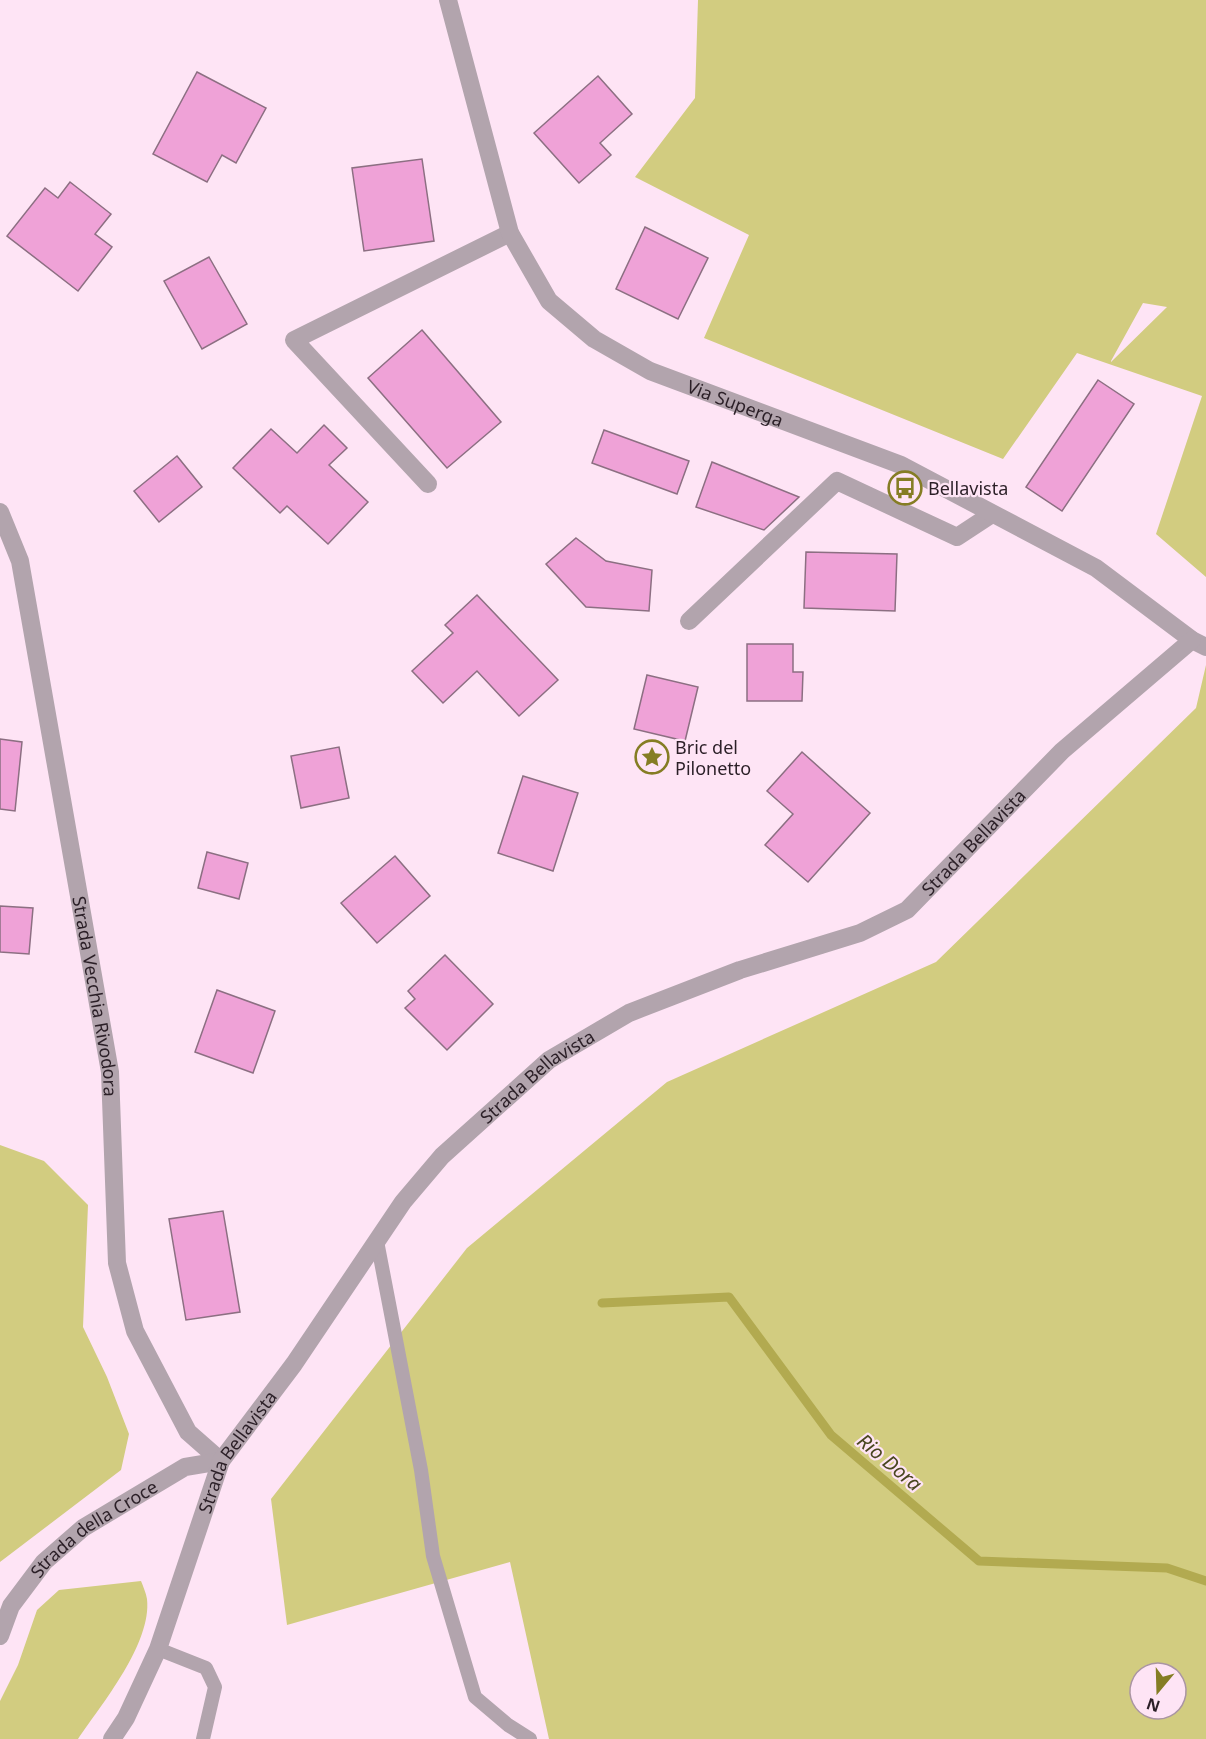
<svg xmlns="http://www.w3.org/2000/svg" width="1206" height="1739" font-family="'Noto Sans',sans-serif">
<style>
.green{fill:#d2cc80;fill-rule:evenodd}
.lines{fill:none;stroke-linecap:round;stroke-linejoin:round}
.stream{stroke:#b2aa50;stroke-width:9}
.building{fill:#efa2d7;stroke:#8c6f82;stroke-width:1.5}
.service{stroke:#b2a4ad;stroke-width:14}
.minor{stroke:#b2a4ad;stroke-width:18}
.tertiary{stroke:#b2a4ad;stroke-width:18}
.labels{text-anchor:middle;dominant-baseline:central;stroke-width:4.5;stroke-linejoin:round;paint-order:stroke}
.street-label{font-size:18px;fill:#2b1f27;stroke:#fee4f5}
.poi-label{font-size:18px;fill:#2b1f27;stroke:#fee4f5;text-anchor:start}
.water-label{font-size:20px;font-style:italic;fill:#494620;stroke:#fee4f5}
</style>
<rect width="100%" height="100%" fill="#fee4f5"/>
<g class="green">
<path d="M698 0H1206V577L1156 534 1202 396 1077 353 1003 459 704 338 749 235 635 177 695 98ZM1143 303 1167 307 1111 362V361Z"/>
<path d="M1206 665V1739H549L510 1562 287 1625 271 1499 467 1248 667 1082 936 962 1196 708ZM1140 1673H1176V1709H1140Z"/>
<polygon points="0,1145 44,1161 88,1205 83,1327 107,1377 129,1434 121,1470 0,1562"/>
<path d="M141 1581C143 1586 146 1593 147 1599 152 1643 102 1704 78 1739H0V1701L18 1665 37 1610 59 1590Z"/>
</g>
<g class="lines">
<polyline class="stream" points="602,1303 729,1297 831,1435 979,1561 1167,1568 1206,1581"/>
</g>
<g class="building">
<polygon points="197,72 266,108 236,163 222,155 207,182 153,154"/>
<polygon points="598,76 632,114 600,143 611,155 579,183 534,133"/>
<polygon points="422,159 434,241 364,251 352,168"/>
<polygon points="70,182 111,214 95,234 112,247 78,291 7,236 45,188 58,198"/>
<polygon points="645,227 708,258 678,319 616,289"/>
<polygon points="209,257 247,324 202,349 164,281"/>
<polygon points="422,330 501,422 447,468 368,378"/>
<polygon points="1098,380 1134,404 1062,511 1026,487"/>
<polygon points="324,425 347,448 329,465 368,502 328,544 287,506 280,513 233,468 271,429 297,453"/>
<polygon points="604,430 689,461 677,494 592,463"/>
<polygon points="177,456 202,487 159,522 134,491"/>
<polygon points="712,462 799,497 764,530 696,507"/>
<polygon points="576,538 606,561 652,570 649,611 586,607 546,564"/>
<polygon points="806,552 897,554 895,611 804,608"/>
<polygon points="477,595 558,680 519,716 477,671 443,703 412,671 453,633 445,625"/>
<polygon points="747,644 793,644 793,672 803,672 802,701 747,701"/>
<polygon points="647,675 698,687 685,741 634,729"/>
<polygon points="0,739 22,742 15,811 0,809"/>
<polygon points="339,747 349,798 301,808 291,756"/>
<polygon points="802,752 870,813 808,882 765,845 793,814 767,791"/>
<polygon points="523,776 578,793 553,871 498,853"/>
<polygon points="207,852 248,863 239,899 198,888"/>
<polygon points="395,856 430,896 377,943 341,903"/>
<polygon points="0,906 33,908 29,954 0,952"/>
<polygon points="445,955 493,1004 447,1050 405,1008 415,999 408,991"/>
<polygon points="217,990 275,1011 253,1073 195,1052"/>
<polygon points="223,1211 240,1312 186,1320 169,1219"/>
</g>
<g class="lines">
<g class="service">
<polyline points="377,1241 421,1470 433,1556 475,1697 508,1725 530,1739"/>
<polyline points="158,1649 206,1668 215,1687 203,1739"/>
</g>
<g class="minor">
<polyline points="428,484 294,340 510,233"/>
<path id="s1" d="M0 512 20 561 110 1072 117 1263 135 1331 188 1432 221 1461"/>
<polyline points="689,621 837,481 957,537 992,514"/>
<path id="s2" d="M0 1636 11 1606 44 1562 83 1528 185 1467 221 1461"/>
</g>
<g class="tertiary">
<path id="s3" d="M448 0 510 233 549 301 594 339 650 371 901 465 1096 568 1192 640 1206 647"/>
<path id="s4" d="M112 1739 126 1718 158 1649 221 1461 294 1364 403 1202 442 1156 549 1060 629 1013 740 970 860 933 907 910 1062 751 1192 640"/>
</g>
</g>
<defs>
<g id="bus-ring" transform="scale(1.725)"><circle r="9.5" fill="#fee4f5" stroke="#857d24" stroke-width="1.5"/><path d="M-5-6H5V4H4V6H2V4H-2V6H-4V4H-5ZM-3.5-4V0h7V-4ZM-3.5 1.2v1.5H-2V1.2ZM2 1.2v1.5H3.5V1.2Z" fill="#857d24"/></g>
<g id="sight-ring" transform="scale(1.725)"><circle r="9.5" fill="#fee4f5" stroke="#857d24" stroke-width="1.5"/><path d="M0-6L1.8-2.2L6-1.7L2.9 1.2L3.7 5.4L0 3.3L-3.7 5.4L-2.9 1.2L-6-1.7L-1.8-2.2Z" fill="#857d24"/></g>
</defs>
<g fill-rule="evenodd">
<use href="#bus-ring" x="905" y="488"/>
<use href="#sight-ring" x="652" y="757"/>
</g>
<g class="labels">
<g class="street-label">
<text stroke="none"><textPath href="#s3" startOffset="534">Via Superga</textPath></text>
<text stroke="none"><textPath href="#s4" startOffset="1305">Strada Bellavista</textPath></text>
<text stroke="none"><textPath href="#s1" startOffset="495">Strada Vecchia Rivodora</textPath></text>
<text stroke="none"><textPath href="#s4" startOffset="801">Strada Bellavista</textPath></text>
<text stroke="none"><textPath href="#s4" startOffset="315">Strada Bellavista</textPath></text>
<text stroke="none"><textPath href="#s2" startOffset="147">Strada della Croce</textPath></text>
</g>
<g class="poi-label">
<text x="928" y="488">Bellavista</text>
<text x="675" y="747">Bric del<tspan x="675" dy="21">Pilonetto</tspan></text>
</g>
<g class="water-label">
<text transform="translate(890 1462) rotate(40)">Rio Dora</text>
</g>
</g>
<g transform="translate(1158 1691) rotate(199)"><circle r="28" fill="#fee4f5" stroke="#aa95a3" stroke-width="1.5"/>
<path d="M0-4.5L10 22L0 15L-10 22Z" fill="#857d24"/>
<text y="-9" font-size="16" font-weight="bold" text-anchor="middle" fill="#2b1f27">N</text>
</g>
</svg>
